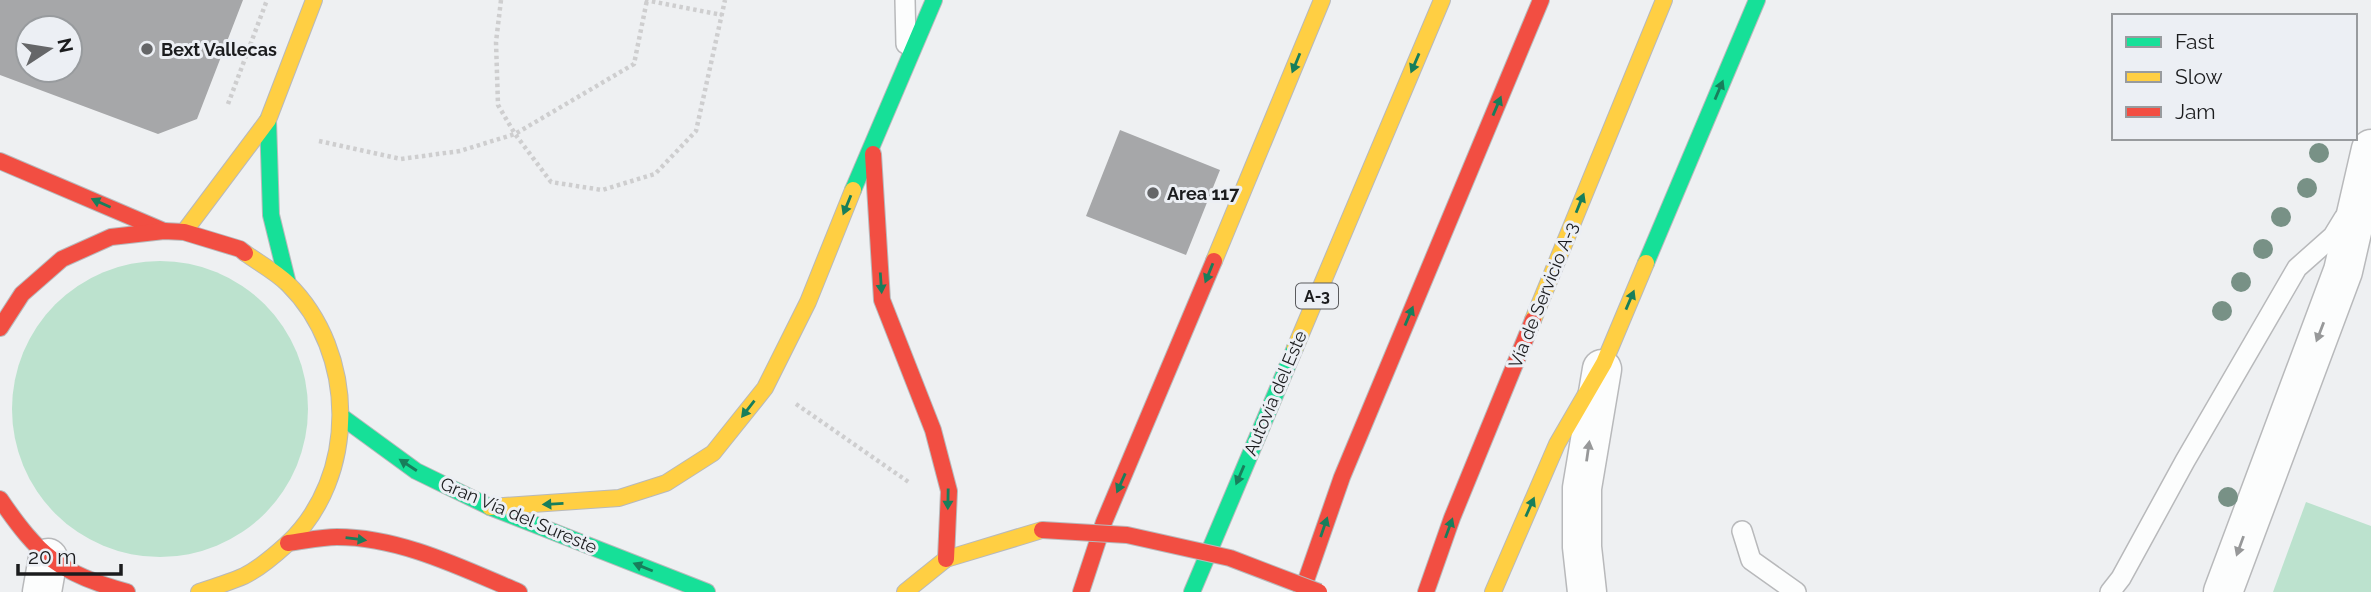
<svg xmlns="http://www.w3.org/2000/svg" width="2371" height="592" font-family="Raleway,sans-serif">
<style>
.green{fill:#bce2ce}
.building{fill:#a6a7a9;fill-rule:evenodd}
.lines{fill:none;stroke-linecap:round;stroke-linejoin:round}
.lane-casing{stroke:#b8b9bb;stroke-width:22}
.street-casing{stroke:#b8b9bb;stroke-width:41}
.fast-casing{stroke:#b8b9bb;stroke-width:18}
.slow-casing{stroke:#b8b9bb;stroke-width:18}
.jam-casing{stroke:#b8b9bb;stroke-width:18}
.path{stroke:#cececf;stroke-width:4.5;stroke-dasharray:3.5 3.5;stroke-linecap:butt}
.lane{stroke:#fcfdfd;stroke-width:19}
.street{stroke:#fcfdfd;stroke-width:38}
.fast{stroke:#16e098;stroke-width:16}
.slow{stroke:#ffcf43;stroke-width:16}
.jam{stroke:#f24e42;stroke-width:16}
.jam-bridge-casing{stroke:#b8b9bb;stroke-width:18;stroke-linecap:butt}
.jam-bridge{stroke:#f24e42;stroke-width:16}
.tree{fill:#789186}
.oneway{fill:#187e5b}
.oneway2{fill:#979899}
.poi-dot{fill:#656668;stroke:#eceff4;stroke-width:2.5}
.labels{text-anchor:middle;dominant-baseline:central;stroke-width:6;stroke-linejoin:round;paint-order:stroke}
.shield{fill:#eceff4;stroke:#5a5b5e;stroke-width:2}
.shield-label{font-size:16px;font-weight:bold;fill:#1b1c1e}
.poi-label{font-size:18px;font-weight:bold;fill:#1b1c1e;stroke:#eceff4;text-anchor:start}
.street-label{font-size:18px;fill:#1b1c1e;stroke:#eceff4}
</style>
<rect width="100%" height="100%" fill="#eef0f2"/>
<g class="green">
<circle cx="160" cy="409" r="148"/>
<polygon points="2306,502 2371,526 2371,592 2273,592"/>
</g>
<g class="building">
<path d="M0 0H243L197 119 158 134 0 75ZM28 28H70V70H28Z"/>
<polygon points="1120,130 1220,170 1186,255 1086,216"/>
</g>
<g class="lines">
<g class="lane-casing">
<g id="lane">
<polyline points="905,0 906,44"/>
<polyline points="1742,531 1751,560 1796,592"/>
<polyline points="2110,592 2121,578 2185,461 2297,268 2333,236 2344,218"/>
</g>
</g>
<g class="street-casing">
<g id="street">
<polyline points="42,592 48,558"/>
<polyline points="1587,592 1582,547 1582,488 1602,369"/>
<polyline points="2223,592 2343,271 2371,149"/>
</g>
</g>
<g class="fast-casing">
<g id="fast">
<polyline points="268,120 271,215 288,284"/>
<polyline points="853,190 934,0"/>
<polyline points="1646,263 1757,0"/>
<polyline points="342,417 416,471 490,507 707,592"/>
<polyline points="1192,592 1295,348"/>
</g>
</g>
<g class="slow-casing">
<g id="slow">
<polyline points="184,232 268,120 314,0"/>
<polyline points="1214,261 1322,0"/>
<polyline points="1533,320 1664,0"/>
<polyline points="1295,348 1442,0"/>
<polyline points="490,507 619,498 666,483 713,453 765,388 808,302 853,190"/>
<path d="M199 592C214 587 230 582 244 576 258 569 275 555 287 544 359 477 357 352 288 284 276 272 259 263 245 253"/>
<polyline points="905,592 946,559 1042,530"/>
<polyline points="1493,592 1557,444 1604,363 1646,263"/>
</g>
</g>
<g class="jam-casing">
<g id="jam">
<polyline points="873,154 882,300 933,430 949,491 946,559"/>
<polyline points="0,161 164,231"/>
<polyline points="0,328 22,294 62,259 111,237 164,231 184,232 240,249 245,253"/>
<path d="M0 499C38 555 60 574 127 592"/>
<path d="M288 543C304 541 321 537 337 537 400 537 462 568 519 592"/>
<polyline points="1081,592 1104,522 1214,261"/>
<polyline points="1302,592 1342,477 1541,0"/>
<polyline points="1426,592 1452,518 1533,320"/>
</g>
</g>
<g class="path">
<polyline points="501,0 496,42 498,105 515,134 551,182 602,190 655,174 696,131 725,0"/>
<polyline points="645,0 722,15"/>
<polyline points="228,104 267,0"/>
<polyline points="319,141 401,159 460,151 515,134 634,64 647,0"/>
<polyline points="796,404 910,483"/>
</g>
<use href="#lane" class="lane"/>
<use href="#street" class="street"/>
<use href="#fast" class="fast"/>
<use href="#slow" class="slow"/>
<use href="#jam" class="jam"/>
<g class="jam-bridge-casing">
<polyline id="jam-bridge" points="1042,530 1127,535 1230,558 1319,592"/>
</g>
<use href="#jam-bridge" class="jam-bridge"/>
</g>
<g class="tree">
<circle cx="2319" cy="153" r="10"/>
<circle cx="2307" cy="188" r="10"/>
<circle cx="2281" cy="217" r="10"/>
<circle cx="2263" cy="249" r="10"/>
<circle cx="2241" cy="282" r="10"/>
<circle cx="2222" cy="311" r="10"/>
<circle cx="2228" cy="497" r="10"/>
</g>
<defs><path id="oneway-solid" d="M-6-.8H1V-3.2L6.5 0L1 3.2V.8H-6Z" transform="scale(1.75)"/></defs>
<g class="oneway">
<use href="#oneway-solid" transform="translate(1296 63) rotate(112)"/>
<use href="#oneway-solid" transform="translate(1415 63) rotate(113)"/>
<use href="#oneway-solid" transform="translate(1719 90) rotate(-67)"/>
<use href="#oneway-solid" transform="translate(1497 106) rotate(-67)"/>
<use href="#oneway-solid" transform="translate(101 203) rotate(-156)"/>
<use href="#oneway-solid" transform="translate(1580 203) rotate(-68)"/>
<use href="#oneway-solid" transform="translate(847 205) rotate(112)"/>
<use href="#oneway-solid" transform="translate(1209 273) rotate(112)"/>
<use href="#oneway-solid" transform="translate(881 283) rotate(86)"/>
<use href="#oneway-solid" transform="translate(1630 300) rotate(-67)"/>
<use href="#oneway-solid" transform="translate(1409 316) rotate(-67)"/>
<use href="#oneway-solid" transform="translate(748 409) rotate(128)"/>
<use href="#oneway-solid" transform="translate(408 465) rotate(-147)"/>
<use href="#oneway-solid" transform="translate(1240 475) rotate(113)"/>
<use href="#oneway-solid" transform="translate(1121 483) rotate(114)"/>
<use href="#oneway-solid" transform="translate(948 499) rotate(91)"/>
<use href="#oneway-solid" transform="translate(553 504) rotate(177)"/>
<use href="#oneway-solid" transform="translate(1530 507) rotate(-66)"/>
<use href="#oneway-solid" transform="translate(1324 527) rotate(-71)"/>
<use href="#oneway-solid" transform="translate(1449 528) rotate(-70)"/>
<use href="#oneway-solid" transform="translate(356 539) rotate(7)"/>
<use href="#oneway-solid" transform="translate(643 567) rotate(-158)"/>
</g>
<g class="oneway2">
<use href="#oneway-solid" transform="translate(2320 332) rotate(111)"/>
<use href="#oneway-solid" transform="translate(1588 451) rotate(-82)"/>
<use href="#oneway-solid" transform="translate(2240 546) rotate(110)"/>
</g>
<g class="poi-dot">
<circle cx="147" cy="49" r="7"/>
<circle cx="1153" cy="193" r="7"/>
</g>
<g class="labels">
<rect class="shield" x="1296" y="283.5" width="42" height="25" rx="5"/>
<g class="shield-label">
<text x="1317" y="296">A-3</text>
</g>
<g class="poi-label">
<text x="161" y="49">Bext Vallecas</text>
<text x="1167" y="193">Area 117</text>
</g>
<g class="street-label">
<text transform="translate(1543 295) rotate(-68)">Vía de Servicio A-3</text>
<text transform="translate(1275 393) rotate(-67)">Autovía del Este</text>
<text transform="translate(519 515) rotate(23)">Gran Vía del Sureste</text>
</g>
</g>
<rect x="2112" y="14" width="245" height="126" fill="#eceff4" stroke="#989b9e" stroke-width="2"/>
<rect x="2126" y="37" width="35" height="10" fill="#16e098" stroke="#989b9e" stroke-width="2"/>
<text x="2175" y="49" font-size="21" fill="#1b1c1e">Fast</text>
<rect x="2126" y="72" width="35" height="10" fill="#ffcf43" stroke="#989b9e" stroke-width="2"/>
<text x="2175" y="84" font-size="21" fill="#1b1c1e">Slow</text>
<rect x="2126" y="107" width="35" height="10" fill="#f24e42" stroke="#989b9e" stroke-width="2"/>
<text x="2175" y="119" font-size="21" fill="#1b1c1e">Jam</text>
<g transform="translate(49 49) rotate(78)"><circle r="33" fill="#eceff4" stroke="#989b9e" stroke-width="2"/>
<path d="M0-5L12 26L0 18L-12 26Z" fill="#656668"/>
<text y="-10" font-size="19" font-weight="bold" text-anchor="middle" fill="#1b1c1e">N</text>
</g>
<path d="M18 564v10h103v-10" fill="none" stroke="#1b1c1e" stroke-width="3.5"/>
<text x="28" y="564" font-size="21" fill="#1b1c1e" stroke="#eceff4" stroke-width="5" paint-order="stroke">20 m</text>
</svg>
